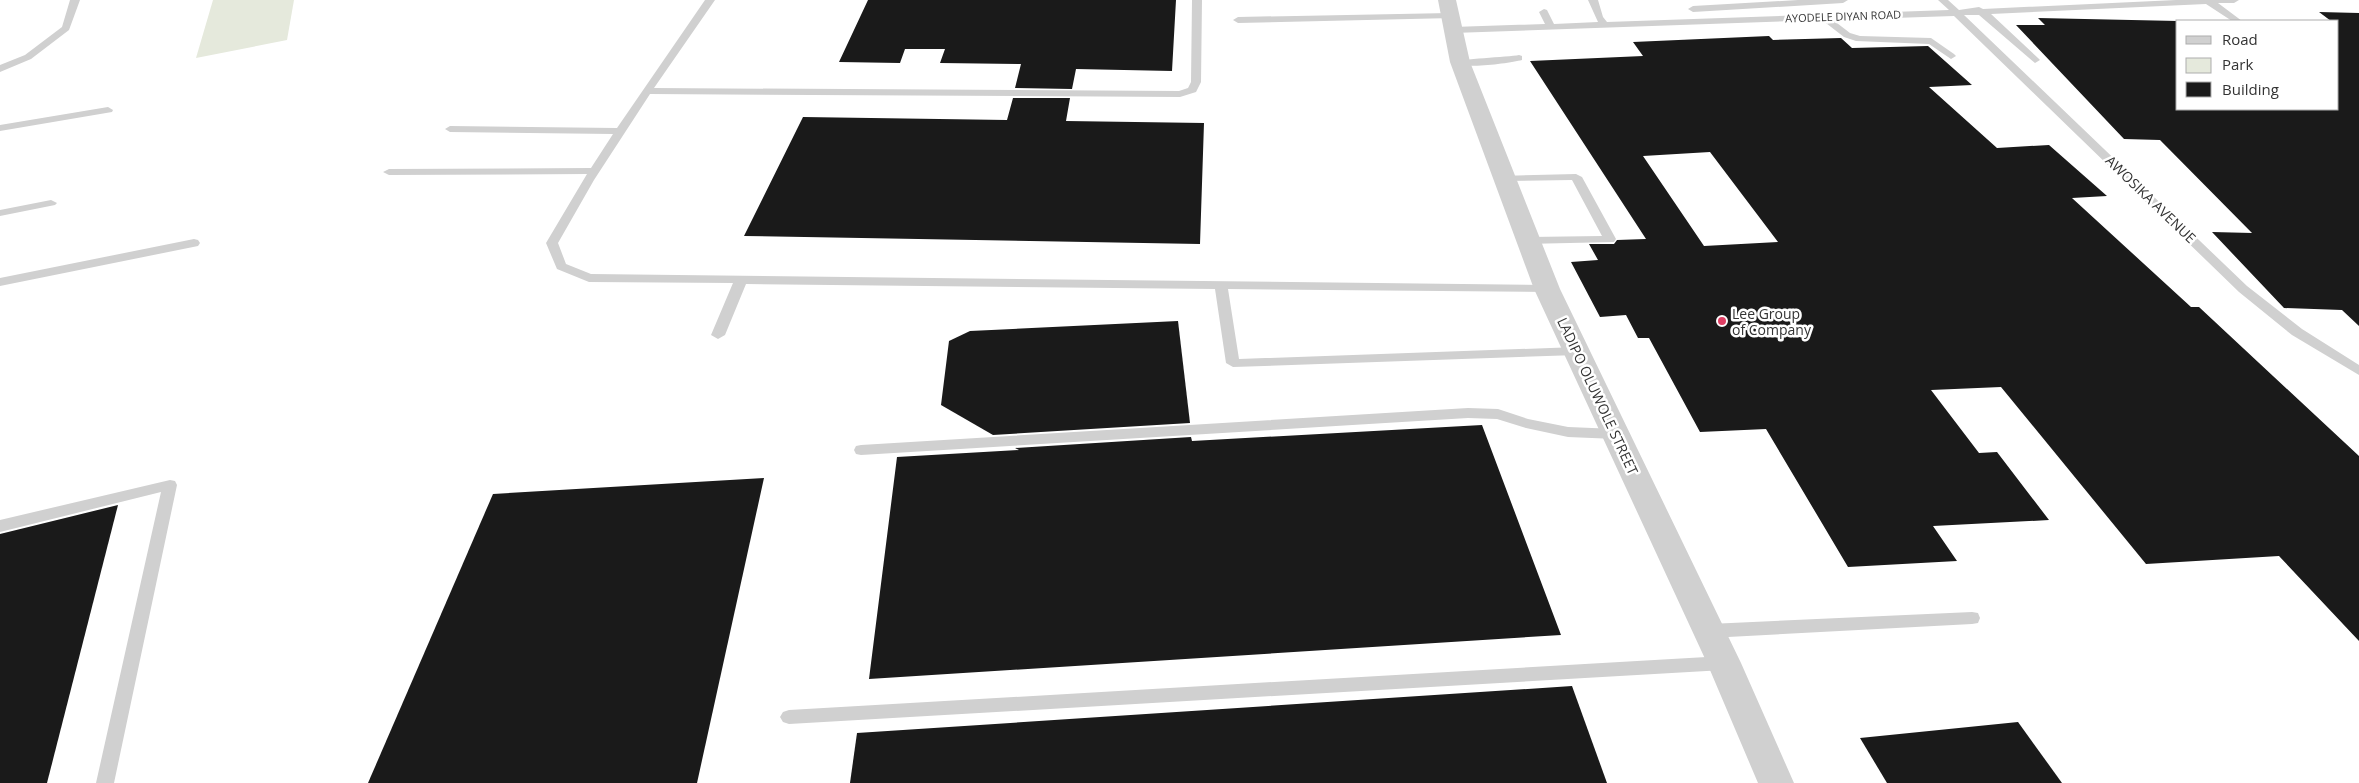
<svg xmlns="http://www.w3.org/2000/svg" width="2359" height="783" font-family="'Open Sans',sans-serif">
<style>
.green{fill:#e5e9dc}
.building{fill:#1a1a1a;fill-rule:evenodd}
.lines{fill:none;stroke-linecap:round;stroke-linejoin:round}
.service{fill:#d0d0d0;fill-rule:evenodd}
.minor{fill:#d0d0d0;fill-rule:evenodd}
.poi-dot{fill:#df3f64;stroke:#fff;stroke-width:2}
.labels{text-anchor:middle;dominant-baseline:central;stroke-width:5;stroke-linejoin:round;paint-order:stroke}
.far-street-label{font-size:11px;fill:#333;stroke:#fff}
.street-label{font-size:14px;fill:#333;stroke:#fff}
.poi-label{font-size:14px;fill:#333;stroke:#fff;text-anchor:start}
</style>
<rect width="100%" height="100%" fill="#fff"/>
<polygon class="green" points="213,0 294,0 287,40 196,58"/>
<g class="building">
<polygon points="868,0 1176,0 1172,71 1076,69 1072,89 1015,88 1021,64 940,63 945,49 905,49 900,63 839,62"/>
<polygon points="2319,12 2359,13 2359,326 2342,310 2284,308 2212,232 2252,233 2160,140 2124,139 2016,25 2045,25 2038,18 2178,21 2178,109 2338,109 2338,21 2331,21"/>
<path d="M1769 36 1773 40 1841 38 1852 48 1928 46 1972 85 1929 87 1997 148 2049 145 2107 196 2072 198 2191 307H2199L2359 456V641L2279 556 2146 564 2001 387 1931 390 1979 453 1997 452 2049 520 1933 526 1957 561 1848 567 1766 429 1700 432 1649 338H1638L1626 315 1600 317 1571 262 1598 260 1589 244H1614L1617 240 1646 239 1530 61 1643 56 1633 42ZM1710 152 1778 242 1704 246 1643 156Z"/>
<polygon points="1013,98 1070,98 1066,121 1204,123 1200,244 744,236 803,117 1007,120"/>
<polygon points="1178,321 1190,423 993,435 941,405 949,341 970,331"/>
<polygon points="1482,425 1561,635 869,679 897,457 1019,450 1015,448 1191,437 1192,441"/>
<polygon points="764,478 697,783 368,783 493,494"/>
<polygon points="118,505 47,783 0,783 0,534"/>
<polygon points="1572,686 1607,783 850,783 857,733"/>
<polygon points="2018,722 2062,783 1887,783 1860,738"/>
</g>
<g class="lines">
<g class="service">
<polygon points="70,0 80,0 69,30 31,59 0,72 0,65 25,55 62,27"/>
<polygon points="705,0 715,0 654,88 1179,91 1188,88 1191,82 1192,0 1202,0 1201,82 1196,92 1180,97 650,94 594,180 558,243 566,264 591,274 1547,285 1551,286 1553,289 1551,292 1228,289 1239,359 1577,347 1584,351 1577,355 1233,367 1226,363 1215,289 746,284 725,335 718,339 711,335 733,283 589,282 557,269 546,243 587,174 389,175 383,172 389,169 591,168 613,134 450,132 445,129 450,126 617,128"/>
<polygon points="1588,0 1598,0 1603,17 1607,22 1949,10 1938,0 1948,0 1959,10 1979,7 1983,9 2176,0 2239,0 2234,3 2218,3 2242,21 2232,21 2206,4 1991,14 2038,58 2040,60 2035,63 1979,15 1964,15 2247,286 2302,329 2359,365 2359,375 2292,335 2239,292 1954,16 1833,20 1850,33 1860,36 1931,38 1954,54 1956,56 1951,59 1929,44 1856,41 1844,37 1822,20 1453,33 1448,30 1453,27 1545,24 1539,12 1544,9 1547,10 1554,24 1598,22"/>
<polygon points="1798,0 1848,0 1843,3 1693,12 1688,9 1693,6"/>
<polygon points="1450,13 1455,16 1453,18 1238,23 1233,20 1238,17"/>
<path d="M1519 55 1522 56V60C1509 63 1465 70 1455 62 1458 59 1508 57 1519 55Z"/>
<polygon points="108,107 113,110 112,112 0,131 0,125"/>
<polygon points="1576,174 1582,177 1616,239 1614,242 1525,244 1523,241 1529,237 1602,236 1572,180 1504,181 1498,178 1500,176"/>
<polygon points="51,200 57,203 55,205 0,216 0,210"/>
<polygon points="194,239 198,240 200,243 198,246 0,286 0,278"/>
<polygon points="1468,408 1498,409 1528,419 1568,427 1616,429 1621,431 1623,434 1621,437 1616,439 1568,437 1526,428 1497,419 1468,418 861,455 856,454 854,450 856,446 861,445"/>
<polygon points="170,480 175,481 177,485 114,783 96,783 161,492 0,532 0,520"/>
<polygon points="1972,612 1978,613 1980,618 1978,623 1972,624 1709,638 1703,636 1701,631 1703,626 1709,624"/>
<polygon points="1724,656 1730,658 1733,663 1730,668 1724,670 789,724 783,722 780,717 783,712 789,710"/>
</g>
<polygon class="minor" points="1438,0 1456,0 1470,62 1560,289 1741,663 1794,783 1758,783 1707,663 1534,289 1450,62"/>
</g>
<circle class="poi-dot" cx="1722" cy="321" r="5"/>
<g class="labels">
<g class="far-street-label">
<text transform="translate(1843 16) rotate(-2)">AYODELE DIYAN ROAD</text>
</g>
<g class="street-label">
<text transform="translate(2151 199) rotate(44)">AWOSIKA AVENUE</text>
<text transform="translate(1598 396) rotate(65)">LADIPO OLUWOLE STREET</text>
</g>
<g class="poi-label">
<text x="1732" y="313">Lee Group<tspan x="1732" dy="16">of Company</tspan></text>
</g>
</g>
<rect x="2176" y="20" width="162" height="90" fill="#ffffff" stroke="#adadad"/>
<rect x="2186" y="36" width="25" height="8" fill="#d0d0d0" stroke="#adadad"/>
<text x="2222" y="45" font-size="15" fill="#333333">Road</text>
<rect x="2186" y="58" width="25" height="15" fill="#e5e9dc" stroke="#adadad"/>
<text x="2222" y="70" font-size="15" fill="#333333">Park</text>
<rect x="2186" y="82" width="25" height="15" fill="#1a1a1a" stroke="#adadad"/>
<text x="2222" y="95" font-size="15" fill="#333333">Building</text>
</svg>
